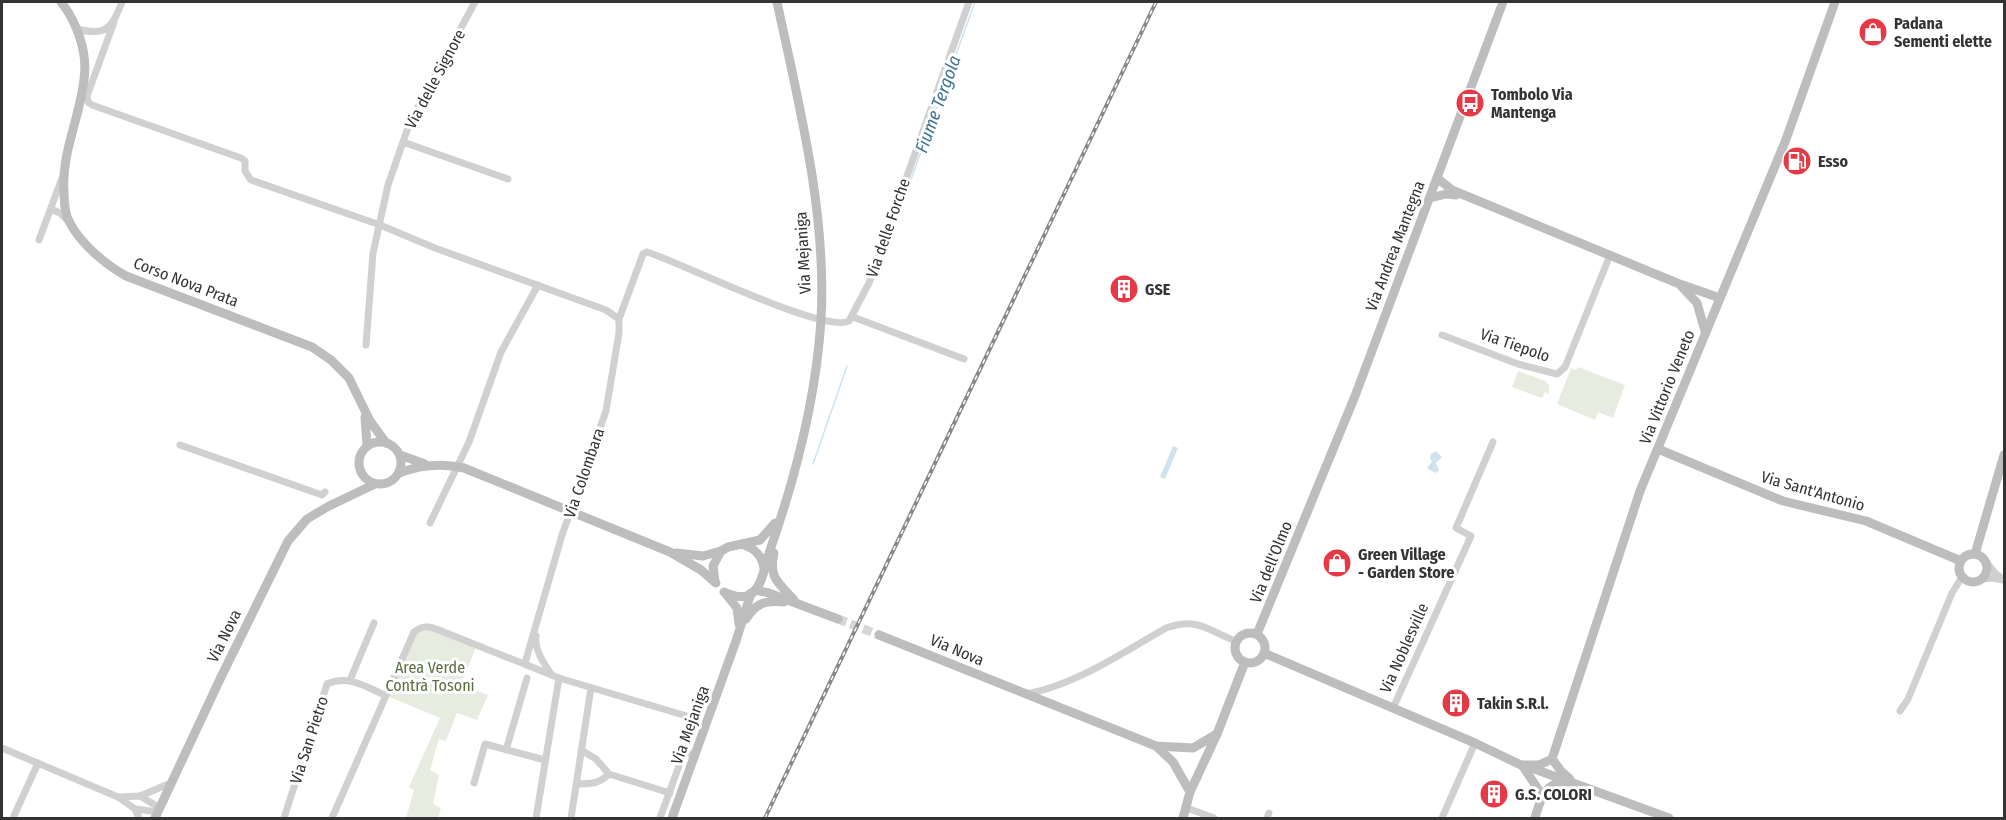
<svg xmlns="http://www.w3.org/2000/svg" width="2006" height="820" font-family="'Fira Sans Condensed',sans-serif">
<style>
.green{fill:#e6ecdf}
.water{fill:#cfe2ee}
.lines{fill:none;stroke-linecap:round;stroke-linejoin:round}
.stream{stroke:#cfe2ee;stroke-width:1.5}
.secondary-tunnel{stroke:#d6d6d6;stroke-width:9;stroke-dasharray:9 4.5;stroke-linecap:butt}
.street{stroke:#d0d0d0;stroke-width:7}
.secondary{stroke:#bdbdbd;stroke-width:9}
.rail-casing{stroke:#888;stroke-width:4}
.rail{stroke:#fff;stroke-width:1.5;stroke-dasharray:4.5;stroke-linecap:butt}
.labels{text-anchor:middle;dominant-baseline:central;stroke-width:6;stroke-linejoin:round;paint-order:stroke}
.poi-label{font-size:16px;font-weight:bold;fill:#333;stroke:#fff;text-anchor:start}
.street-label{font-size:16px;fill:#333;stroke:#fff}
.park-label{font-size:16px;fill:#56703f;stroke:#fff}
.water-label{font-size:18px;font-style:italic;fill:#3f7597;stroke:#fff}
</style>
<rect width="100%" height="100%" fill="#fff"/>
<g class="green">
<polygon points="1578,367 1625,385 1613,418 1598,412 1595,420 1557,404 1571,368 1576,370"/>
<polygon points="1518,371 1545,381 1549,385 1549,394 1545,392 1542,398 1512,387"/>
<polygon points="421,627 477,644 461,685 488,695 477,720 457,713 446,741 439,739 430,770 439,775 433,804 441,808 438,818 406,818 414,790 409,787 440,718 385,695 414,632"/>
</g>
<g class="water">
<polygon points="1173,446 1178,448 1165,479 1160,477"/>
<polygon points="1436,451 1442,457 1436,463 1439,470 1435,473 1427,468 1432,462 1430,458 1431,454"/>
</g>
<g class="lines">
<g class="stream">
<polyline points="901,207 975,2"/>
<polyline points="813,464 847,366"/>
</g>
<polyline class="secondary-tunnel" points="838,619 879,635"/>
<g class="street">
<polyline points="114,22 87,96 88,102 92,105 241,158 245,161 245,171 251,180 380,225 435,248 606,310 619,319 619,333 606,411 562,535 525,663"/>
<path d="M77 29C107 37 112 27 122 2"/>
<polyline points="403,142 508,179"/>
<polyline points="51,209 60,213 68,221"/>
<polyline points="39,240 62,178"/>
<polyline points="853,317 964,359"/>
<path d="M619 319 643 254 647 252C682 263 824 334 849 321L869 283 969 2"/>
<polyline points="1442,335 1518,364 1557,374 1565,367 1610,255"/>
<polyline points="366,345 373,253 388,185 410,122 475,2"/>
<polyline points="180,445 322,495 325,492"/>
<polyline points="430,523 469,442 501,352 538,285"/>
<polyline points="1986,562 1995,573 2004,580"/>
<polyline points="1981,579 1993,578 2002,580"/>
<path d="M536 636C534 650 544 663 551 674"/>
<polyline points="350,680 374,623"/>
<path d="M1027 694C1077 684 1122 653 1166 628 1199 617 1206 630 1236 641"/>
<polyline points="1393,708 1471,536 1456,528 1493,442"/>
<polyline points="1900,711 1908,699 1952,593 1962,577"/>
<polyline points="2,748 118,797 135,809 139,818"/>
<polyline points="506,750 527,678"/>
<polyline points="581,750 596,759 609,774 670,793"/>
<polyline points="474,783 485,744 545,760"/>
<path d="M577 784C590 784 599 784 609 774"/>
<polyline points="140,796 160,808"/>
<polyline points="118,797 140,796 171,783"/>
<polyline points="1187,808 1214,818"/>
<polyline points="135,809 158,812"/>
<polyline points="13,818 38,763"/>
<path d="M284 818 327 684C347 674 366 687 385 695"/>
<path d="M332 818 414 632C423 625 428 626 439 630L559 678 690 717 694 723 684 752 694 755"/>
<polyline points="536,818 559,678"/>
<polyline points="571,818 591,688"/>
<polyline points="660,818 684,752"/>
<polyline points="1267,818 1269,813"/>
<polyline points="1442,818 1475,743"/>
</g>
<g class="secondary">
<path d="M61 2C77 22 88 53 84 79 80 118 61 153 64 192 64 201 65 215 70 223 81 244 106 265 126 276L312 347 331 360 349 378 370 421 386 443"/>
<polyline points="1437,178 1452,190 1677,283 1720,298"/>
<polyline points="1430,198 1446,194 1456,195"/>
<polyline points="1681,286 1697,303 1705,331"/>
<polyline points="365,417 367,445"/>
<circle cx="380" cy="463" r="21"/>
<polyline points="1658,449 1783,501 1866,521 1961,561"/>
<polyline points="400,455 425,464"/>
<path d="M399 473C420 465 442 463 464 468L670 552 701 570 716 583"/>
<path d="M744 545C756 549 762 556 764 568"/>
<polyline points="676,553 703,556 721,551"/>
<path d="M774 553C768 578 779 583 794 600"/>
<polyline points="1975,554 2004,455"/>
<circle cx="1973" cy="568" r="14"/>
<polyline points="715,582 713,566 721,551 728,547 760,540 775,523"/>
<polyline points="755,590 769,593 838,619"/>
<path d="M724 592C762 610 762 572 770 550 796 476 816 398 821 320 827 213 799 105 777 2"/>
<polyline points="726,594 737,608 739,624"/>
<path d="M746 619C756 603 765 600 784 602"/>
<circle cx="1250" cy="648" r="15"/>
<polyline points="1257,634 1355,396 1503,2"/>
<polyline points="879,635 1156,746 1193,748 1217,734"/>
<polyline points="1264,653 1475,743 1521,765 1539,765 1552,759"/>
<polyline points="1156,746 1173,762 1190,792"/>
<polyline points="1552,759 1640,491 1785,142 1835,2"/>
<polyline points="1552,759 1561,771 1570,779"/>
<polyline points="1522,765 1542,795"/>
<polyline points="1529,767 1669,818"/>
<polyline points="155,818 221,677 288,541 307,519 329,506 375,484"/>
<polyline points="672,818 736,641 751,593"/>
<polyline points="1183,818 1190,792 1217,734 1245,662"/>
<path d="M1535 818C1540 801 1544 781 1567 782"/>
</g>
<g class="rail-casing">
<polyline id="rail" points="765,818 1156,2"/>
</g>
<use href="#rail" class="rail"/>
</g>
<defs>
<g id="shop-disc" transform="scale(1.5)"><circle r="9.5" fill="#e63946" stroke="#fff"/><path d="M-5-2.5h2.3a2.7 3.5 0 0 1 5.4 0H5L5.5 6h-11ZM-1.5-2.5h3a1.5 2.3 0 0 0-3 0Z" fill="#fff"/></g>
<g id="bus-disc" transform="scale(1.5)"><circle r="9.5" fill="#e63946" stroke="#fff"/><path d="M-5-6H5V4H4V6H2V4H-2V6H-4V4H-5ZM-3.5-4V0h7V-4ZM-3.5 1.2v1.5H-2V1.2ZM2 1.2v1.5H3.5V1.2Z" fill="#fff"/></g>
<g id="fuel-disc" transform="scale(1.5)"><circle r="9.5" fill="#e63946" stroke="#fff"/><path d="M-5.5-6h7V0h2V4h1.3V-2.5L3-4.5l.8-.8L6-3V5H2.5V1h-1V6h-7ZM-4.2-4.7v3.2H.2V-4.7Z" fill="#fff"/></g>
<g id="building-disc" transform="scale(1.5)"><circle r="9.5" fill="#e63946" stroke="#fff"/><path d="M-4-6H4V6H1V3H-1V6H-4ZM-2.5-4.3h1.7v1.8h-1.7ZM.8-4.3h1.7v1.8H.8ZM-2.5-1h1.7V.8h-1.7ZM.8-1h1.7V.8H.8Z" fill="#fff"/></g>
</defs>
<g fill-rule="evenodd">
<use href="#shop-disc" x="1873" y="32"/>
<use href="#bus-disc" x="1470" y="103"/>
<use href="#fuel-disc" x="1797" y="161"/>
<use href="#building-disc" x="1124" y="289"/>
<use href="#shop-disc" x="1337" y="563"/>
<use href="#building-disc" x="1456" y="703"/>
<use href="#building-disc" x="1494" y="794"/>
</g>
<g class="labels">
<g class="poi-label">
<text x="1894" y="23">Padana<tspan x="1894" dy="18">Sementi elette</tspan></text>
<text x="1491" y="94">Tombolo Via<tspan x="1491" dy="18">Mantenga</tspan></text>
<text x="1818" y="161">Esso</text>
<text x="1145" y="289">GSE</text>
<text x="1358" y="554">Green Village<tspan x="1358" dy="18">- Garden Store</tspan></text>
<text x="1477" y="703">Takin S.R.l.</text>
<text x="1515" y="794">G.S. COLORI</text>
</g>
<g class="street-label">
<text transform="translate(435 79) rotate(-62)">Via delle Signore</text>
<text transform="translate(888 228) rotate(-71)">Via delle Forche</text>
<text transform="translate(1395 246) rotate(-69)">Via Andrea Mantegna</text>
<text transform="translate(803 253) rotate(-93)">Via Mejaniga</text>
<text transform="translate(186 282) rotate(21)">Corso Nova Prata</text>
<text transform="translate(1515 345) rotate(19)">Via Tiepolo</text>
<text transform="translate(1667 387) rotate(-68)">Via Vittorio Veneto</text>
<text transform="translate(584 473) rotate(-71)">Via Colombara</text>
<text transform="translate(1813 491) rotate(16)">Via Sant'Antonio</text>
<text transform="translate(1271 562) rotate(-68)">Via dell'Olmo</text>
<text transform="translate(224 636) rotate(-64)">Via Nova</text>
<text transform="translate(1404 648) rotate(-66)">Via Noblesville</text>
<text transform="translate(957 650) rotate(23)">Via Nova</text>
<text transform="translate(690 725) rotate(-70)">Via Mejaniga</text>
<text transform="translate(309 740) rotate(-72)">Via San Pietro</text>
</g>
<g class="park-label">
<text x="430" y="667">Area Verde<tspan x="430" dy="18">Contrà Tosoni</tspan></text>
</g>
<g class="water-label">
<text transform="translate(938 104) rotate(-70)">Fiume Tergola</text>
</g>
</g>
<rect width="2006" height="820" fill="none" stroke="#333333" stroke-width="6"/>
</svg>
